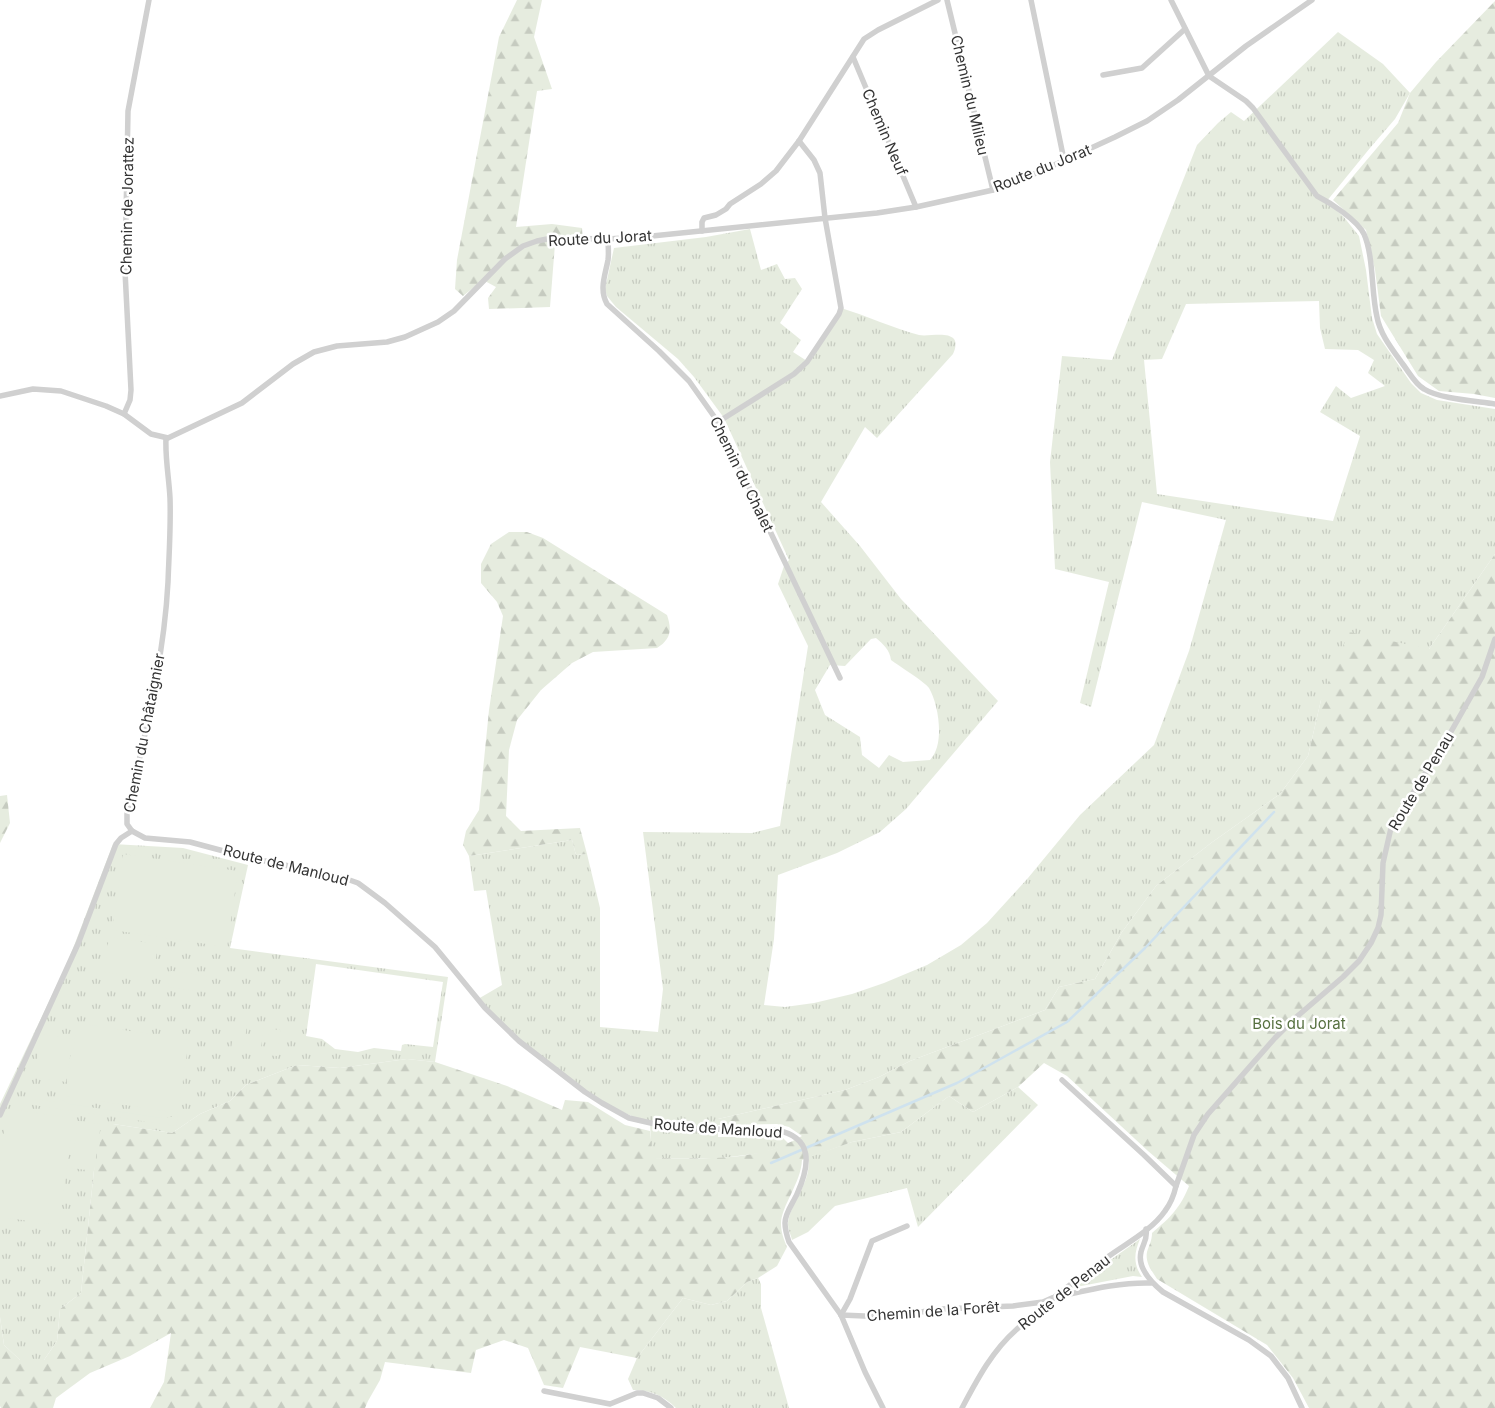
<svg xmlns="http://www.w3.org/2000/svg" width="1495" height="1408" font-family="Inter,sans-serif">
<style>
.grass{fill:url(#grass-tufts);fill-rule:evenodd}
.forest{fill:url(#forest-firs)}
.garden{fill:#e6ecdf}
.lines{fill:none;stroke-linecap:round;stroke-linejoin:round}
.stream{stroke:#cfe2ee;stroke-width:2.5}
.street{stroke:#d0d0d0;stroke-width:5.5}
.labels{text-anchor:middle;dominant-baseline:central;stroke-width:5;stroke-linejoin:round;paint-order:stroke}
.street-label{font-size:15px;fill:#333;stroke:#fff}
.park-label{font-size:15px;fill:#56703f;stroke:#fff}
</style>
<defs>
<pattern id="grass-tufts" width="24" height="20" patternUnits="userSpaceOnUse" patternTransform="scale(1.25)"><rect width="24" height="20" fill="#e6ecdf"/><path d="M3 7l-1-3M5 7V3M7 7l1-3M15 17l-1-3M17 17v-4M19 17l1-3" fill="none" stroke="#c6cbc0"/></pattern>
<pattern id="forest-firs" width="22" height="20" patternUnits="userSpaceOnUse" patternTransform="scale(1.25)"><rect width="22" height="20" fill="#e6ecdf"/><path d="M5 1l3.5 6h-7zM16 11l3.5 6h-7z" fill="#c6cbc0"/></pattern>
</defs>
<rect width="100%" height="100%" fill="#fff"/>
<g class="grass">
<path d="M1338 32 1383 64 1410 93 1395 119 1370 148 1326 202 1343 216 1359 236 1366 270 1372 318 1377 334 1411 383 1421 393 1437 400 1495 409V554L1429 649 1321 700 1308 756 1280 794 1211 843 1156 886 1122 932 1095 979 1059 987 1045 1010 910 1061 879 1077 845 1090 718 1119V1137L775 1136 783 1138 789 1144 762 1153 721 1158H652L650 1124 602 1103 519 1041 478 999 502 985 486 890 474 891 469 856 572 840 576 855 587 854 600 908V1027L658 1032 663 989 643 832 752 833 780 826 808 646 778 584 784 566 789 560 724 418 694 377 678 359 616 307 607 296 605 289 614 248 706 237 750 229 761 270 777 264 785 279 795 278 802 289 780 323 801 340 793 352 807 361 841 308C867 316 893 328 919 335 928 337 947 331 954 339 957 343 955 350 953 354L877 438 865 427 821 502 860 546 901 599 998 701 906 809 880 832 837 853 778 875 774 939 764 1005 785 1007 814 1003 852 994 884 983 927 965 961 945 987 923 1028 878 1080 815 1154 745 1189 651 1226 520 1142 502 1091 707 1080 703 1109 582 1055 569 1050 462 1062 356 1112 360 1197 145 1218 123 1231 112 1244 121ZM1319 301 1320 328 1325 349 1358 350 1374 360 1368 373 1385 386 1351 398 1336 386 1320 412 1360 436 1333 521 1157 494 1144 360 1162 359 1186 304ZM876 638C883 644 890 650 891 660 899 666 925 682 929 688 939 705 945 745 930 760L903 762 889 755 879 768 862 755 860 737 825 715 815 690 830 665 845 666 871 639Z"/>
<path d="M113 844 183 848 248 865 230 948 448 977 435 1062 407 1059 340 1068 297 1065 246 1085 230 1101 200 1114 172 1133 113 1124 94 1170 81 1293 60 1309 57 1341 44 1360H20L4 1345 0 1317V1104L67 964ZM316 964 443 982 433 1047 405 1044 402 1045 401 1051 374 1048 358 1052 335 1049 322 1039 306 1036Z"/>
<path d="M1018 1087 1038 1105 918 1227 907 1188 835 1206 808 1232 792 1240C791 1235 788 1230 788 1225 788 1205 813 1182 808 1157L852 1142 901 1132 949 1096 973 1112Z"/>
<path d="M1140 1239C1134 1253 1133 1264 1142 1277L1133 1276 1071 1288Z"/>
<path d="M758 1278 761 1284V1308L789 1408H676C664 1396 651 1390 633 1390L628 1379 637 1358 683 1298 711 1305 727 1301 747 1282Z"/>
</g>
<g class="forest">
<polygon points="517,0 542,0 534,37 552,89 537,91 516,227 552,224 582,228 583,243 555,244 550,307 489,309 488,298 496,287 483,280 463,296 455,289 457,260 499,37"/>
<polygon points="1495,1 1495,398 1474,394 1439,391 1418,376 1381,316 1375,270 1366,230 1333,200 1398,123 1410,93 1436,62"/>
<path d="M509 532H527L543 538 667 615C672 630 671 639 657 648L593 652 572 663 541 690 517 720 509 750 506 816 521 831 580 828 587 854 576 855 572 840 469 856 463 845 466 831 479 810 489 710 503 616 497 602 481 583V564L491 544Z"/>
<path d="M1495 554V1408H1309L1293 1378 1267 1345 1157 1279C1152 1271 1145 1263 1147 1252 1149 1245 1152 1241 1152 1233 1171 1217 1180 1208 1189 1186L1148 1151 1067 1076 1044 1063 1018 1087 973 1112 949 1096 901 1132 852 1142 802 1160C801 1183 781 1206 781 1224 781 1232 784 1240 787 1247L777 1266 758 1278 747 1282 727 1301 711 1305 683 1298 637 1358 580 1347 563 1388 544 1385 528 1348 504 1340 476 1350 471 1373 385 1362 380 1380 368 1401 365 1408H150L164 1382 171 1333 130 1356 90 1373 56 1398 53 1408H1L0 1406V1317L4 1345 20 1360H44L57 1341 60 1309 81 1293 94 1170 104 1125 113 1124 172 1133 200 1114 230 1101 246 1085 297 1065 340 1068 407 1059 435 1062 507 1086 562 1110 565 1100 588 1102 625 1125 650 1131 653 1158C704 1158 756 1163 802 1136L789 1127 777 1124 718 1125V1119L845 1090 879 1077 910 1061 1045 1010 1059 987 1095 979 1122 932 1156 886 1211 843 1280 794 1308 756 1321 700 1349 632 1429 649Z"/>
<polygon points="7,795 10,823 0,843 0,796"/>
</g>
<g class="garden">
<polygon points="123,854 238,871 227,947 112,930"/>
<polygon points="109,937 158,944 153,979 104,972"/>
<polygon points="171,971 207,976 204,992 168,987"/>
<polygon points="77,1023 189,1040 178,1113 66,1096"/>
<polygon points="235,1023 247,1025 243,1051 231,1049"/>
<polygon points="252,1026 264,1028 260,1054 248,1052"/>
<polygon points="269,1029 281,1030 277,1056 265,1055"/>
<polygon points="41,1034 73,1039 66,1082 34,1077"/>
<polygon points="57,1098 70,1104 161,1118 178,1116 176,1126 33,1105 34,1099 55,1102"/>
<polygon points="7,1109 74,1118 59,1225 0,1217 0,1161"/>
<polygon points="78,1121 101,1124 94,1171 71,1168"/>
</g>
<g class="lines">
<polyline class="stream" points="771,1163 957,1083 1067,1022 1145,948 1274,812"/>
<g class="street">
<polyline points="947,0 993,190"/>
<polyline points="1031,0 1064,160"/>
<path d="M1171 0 1209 76 1246 101 1253 108 1317 196C1331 203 1357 220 1364 234 1374 257 1371 292 1377 317 1380 334 1392 349 1402 363 1409 372 1415 384 1424 389 1440 399 1476 401 1495 404"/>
<polyline points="853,57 916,207"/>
<polyline points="1103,75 1142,68 1185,29"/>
<polyline points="702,231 702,222 704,218 716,215 726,209 730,204 761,184 776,171 799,141 864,39 878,30 938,0"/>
<path d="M608 239C608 246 609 253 608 260 605 276 599 289 607 304L659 351 689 381 718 422 840 678"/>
<polyline points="0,396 33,389 61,391 106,406 124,414 151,434 168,438 242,403 293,364 314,352 337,346 387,342 405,337 438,322 454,311 505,259 523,246 537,241 552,238 608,239 652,236 877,213 916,207 993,190 1039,172 1115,137 1147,121 1178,100 1246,46 1312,0"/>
<polyline points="124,414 130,400 131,390 125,271 128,111 149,0"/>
<polyline points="718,422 794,374 807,362 839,314 841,308 825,218 820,173 814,160 799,141"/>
<path d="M166 438C165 458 169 478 170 498 171 526 169 554 168 582 164 660 144 738 127 814V824L132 831 145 838 190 842 246 857 341 877 358 883 385 903 435 947 485 1008 519 1041 585 1092 602 1103 629 1118 668 1127 696 1129 776 1130C814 1137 810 1165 797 1194 793 1203 785 1213 785 1223 785 1229 787 1236 789 1242L841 1315 865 1372 883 1408"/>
<polyline points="0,1115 78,944 116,844 121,838 132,831"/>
<polyline points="1176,1186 1194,1135 1208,1114 1275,1038 1294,1019 1343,977 1359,961 1371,943 1378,928 1381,915 1383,863 1391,828 1448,737 1482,677 1495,639"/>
<path d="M1146 1229C1148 1239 1143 1243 1141 1252 1137 1268 1152 1283 1163 1292L1249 1340 1271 1356 1288 1378 1302 1408"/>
<path d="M841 1315 887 1317 941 1309 1013 1306 1043 1302 1052 1298C1085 1291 1118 1282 1151 1283"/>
<polyline points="841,1315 850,1299 872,1241 907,1226"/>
<polyline points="544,1391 610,1404 637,1393 643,1393 658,1398 671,1408"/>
<path d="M962 1408C977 1380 992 1351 1016 1330 1045 1303 1077 1279 1109 1256 1127 1243 1152 1230 1165 1211 1171 1203 1174 1195 1176 1186L1144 1155 1062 1080"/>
</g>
</g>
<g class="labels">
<g class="street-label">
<text transform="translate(970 95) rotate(77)">Chemin du Milieu</text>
<text transform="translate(885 132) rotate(67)">Chemin Neuf</text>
<text transform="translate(1042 168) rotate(-22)">Route du Jorat</text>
<text transform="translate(127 206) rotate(-89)">Chemin de Jorattez</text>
<text transform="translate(600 238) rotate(-3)">Route du Jorat</text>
<text transform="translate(742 474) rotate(64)">Chemin du Chalet</text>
<text transform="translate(144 733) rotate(-79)">Chemin du Châtaignier</text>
<text transform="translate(1421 781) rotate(-59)">Route de Penau</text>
<text transform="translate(286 865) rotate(14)">Route de Manloud</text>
<text transform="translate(718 1128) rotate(4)">Route de Manloud</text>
<text transform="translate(1064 1292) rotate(-38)">Route de Penau</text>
<text transform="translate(933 1311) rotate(-4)">Chemin de la Forêt</text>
</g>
<g class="park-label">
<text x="1299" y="1023">Bois du Jorat</text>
</g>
</g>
</svg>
